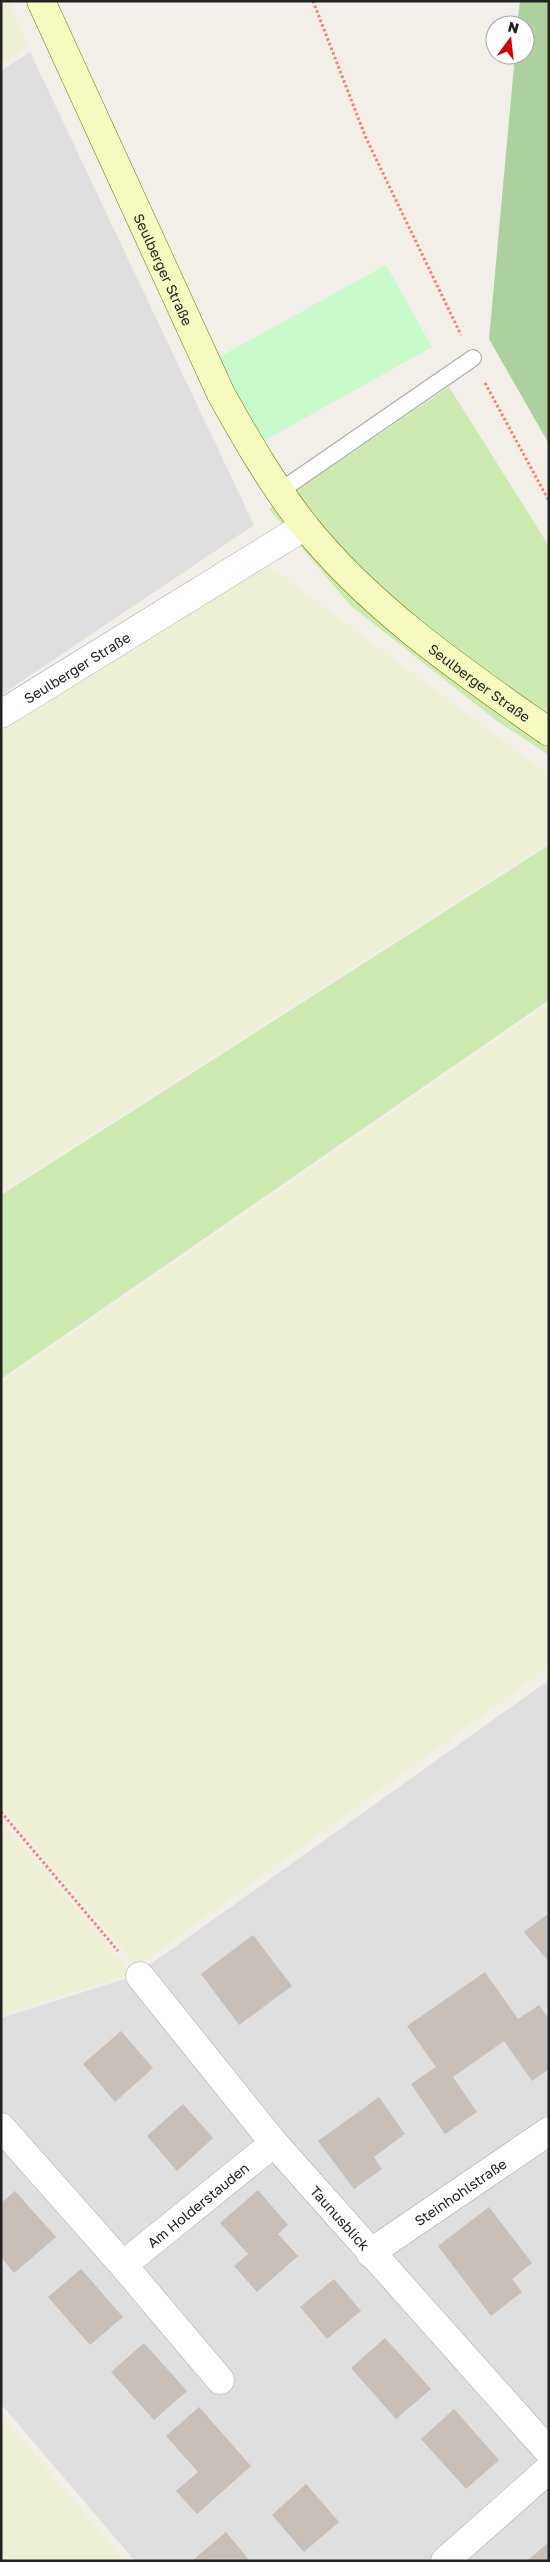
<svg xmlns="http://www.w3.org/2000/svg" width="550" height="2562" font-family="'Golos Text',sans-serif">
<style>
.residential{fill:#e0dfdf}
.farmland{fill:#eef0d5}
.grass{fill:#cdebb0}
.forest{fill:#add19e}
.park{fill:#c8facc}
.building{fill:#c7bfb8}
.lines{fill:none;stroke-linecap:round;stroke-linejoin:round}
.lane-casing{stroke:#a9a9a9;stroke-width:18}
.street-casing{stroke:#a9a9a9;stroke-width:29}
.secondary-casing{stroke:#707d05;stroke-width:29}
.path{stroke:#fa8072;stroke-width:3;stroke-dasharray:2.5 2.5;stroke-linecap:butt}
.lane{stroke:#fff;stroke-width:16}
.street{stroke:#fff;stroke-width:28}
.secondary{stroke:#f7fabf;stroke-width:28}
.labels{text-anchor:middle;dominant-baseline:central;stroke-width:5;stroke-linejoin:round;paint-order:stroke}
.street-label{font-size:14px;fill:#222;stroke:#fff}
</style>
<rect width="100%" height="100%" fill="#f2efe9"/>
<g class="residential">
<polygon points="30,52 254,525 1,695 1,71"/>
<polygon points="549,1680 549,2561 135,2561 1,2404 1,2018 134,1976"/>
</g>
<g class="farmland">
<polygon points="1,1 9,1 28,46 1,64"/>
<polygon points="258,558 549,775 549,842 1,1192 1,722"/>
<polygon points="549,1004 549,1667 137,1967 1,1806 1,1383"/>
<polygon points="1,1821 132,1974 1,2015"/>
<polygon points="1,2415 125,2561 1,2561"/>
</g>
<g class="grass">
<polygon points="449,387 549,546 549,755 497,721 351,606 269,509"/>
<polygon points="549,845 549,1000 1,1379 1,1195"/>
</g>
<polygon class="forest" points="520,1 549,1 549,444 489,339 515,55 525,55 525,25 517,25"/>
<polygon class="park" points="386,265 432,347 260,443 214,360"/>
<g class="building">
<polygon points="549,1913 549,1962 524,1932"/>
<polygon points="253,1935 292,1986 239,2025 201,1974"/>
<polygon points="485,1972 518,2019 539,2005 549,2019 549,2069 532,2081 504,2041 453,2077 477,2112 445,2134 411,2084 436,2067 407,2026"/>
<polygon points="121,2031 153,2068 115,2102 83,2064"/>
<polygon points="379,2097 405,2134 374,2157 382,2169 354,2189 318,2141"/>
<polygon points="183,2104 213,2138 177,2171 147,2136"/>
<polygon points="258,2190 288,2225 278,2234 298,2256 257,2292 234,2266 248,2254 220,2223"/>
<polygon points="15,2191 56,2237 14,2273 1,2257 1,2203"/>
<polygon points="489,2207 532,2263 512,2279 522,2292 491,2316 438,2246"/>
<polygon points="81,2269 123,2317 90,2345 48,2297"/>
<polygon points="334,2279 361,2311 327,2339 300,2307"/>
<polygon points="385,2338 431,2389 396,2419 351,2368"/>
<polygon points="144,2343 187,2391 154,2420 111,2372"/>
<polygon points="199,2407 251,2466 197,2514 176,2491 198,2472 166,2436"/>
<polygon points="454,2409 499,2460 466,2489 421,2439"/>
<polygon points="306,2484 339,2522 304,2552 272,2515"/>
<polygon points="226,2532 250,2561 192,2561"/>
<polygon points="549,2542 549,2561 527,2561"/>
</g>
<g class="lines">
<g class="lane-casing">
<polyline id="lane" points="280,491 473,358"/>
</g>
<g class="street-casing">
<g id="street">
<path id="s1" d="M1 714 305 526"/>
<path id="s2" d="M140 1976 274 2143 549 2452"/>
<polyline points="1,2127 123,2265 220,2380"/>
<path id="s3" d="M370 2253 549 2131"/>
<path id="s4" d="M123 2265 274 2143"/>
<polyline points="445,2561 549,2469"/>
</g>
</g>
<g class="secondary-casing">
<g id="secondary">
<path id="s5" d="M41 1 221 394C246 439 272 484 304 525 370 608 462 671 549 732"/>
</g>
</g>
<g class="path">
<polyline points="313,1 366,138 461,335"/>
<polyline points="485,383 549,501"/>
<polyline points="1,1812 118,1951"/>
</g>
<use href="#lane" class="lane"/>
<use href="#street" class="street"/>
<use href="#secondary" class="secondary"/>
</g>
<g class="labels">
<g class="street-label">
<text stroke="none"><textPath href="#s5" startOffset="295">Seulberger Straße</textPath></text>
<text stroke="none"><textPath href="#s1" startOffset="89">Seulberger Straße</textPath></text>
<text stroke="none"><textPath href="#s5" startOffset="824">Seulberger Straße</textPath></text>
<text stroke="none"><textPath href="#s3" startOffset="109">Steinhohlstraße</textPath></text>
<text stroke="none"><textPath href="#s4" startOffset="96">Am Holderstauden</textPath></text>
<text stroke="none"><textPath href="#s2" startOffset="314">Taunusblick</textPath></text>
</g>
</g>
<rect width="550" height="2562" fill="none" stroke="#222222" stroke-width="5"/>
<g transform="translate(510 40) rotate(15)"><circle r="24" fill="#ffffff" stroke="#a7a7a7"/>
<path d="M0-4L9 19L0 12L-9 19Z" fill="#d40000"/>
<text y="-8" font-size="14" font-weight="bold" text-anchor="middle" fill="#222222">N</text>
</g>
</svg>
